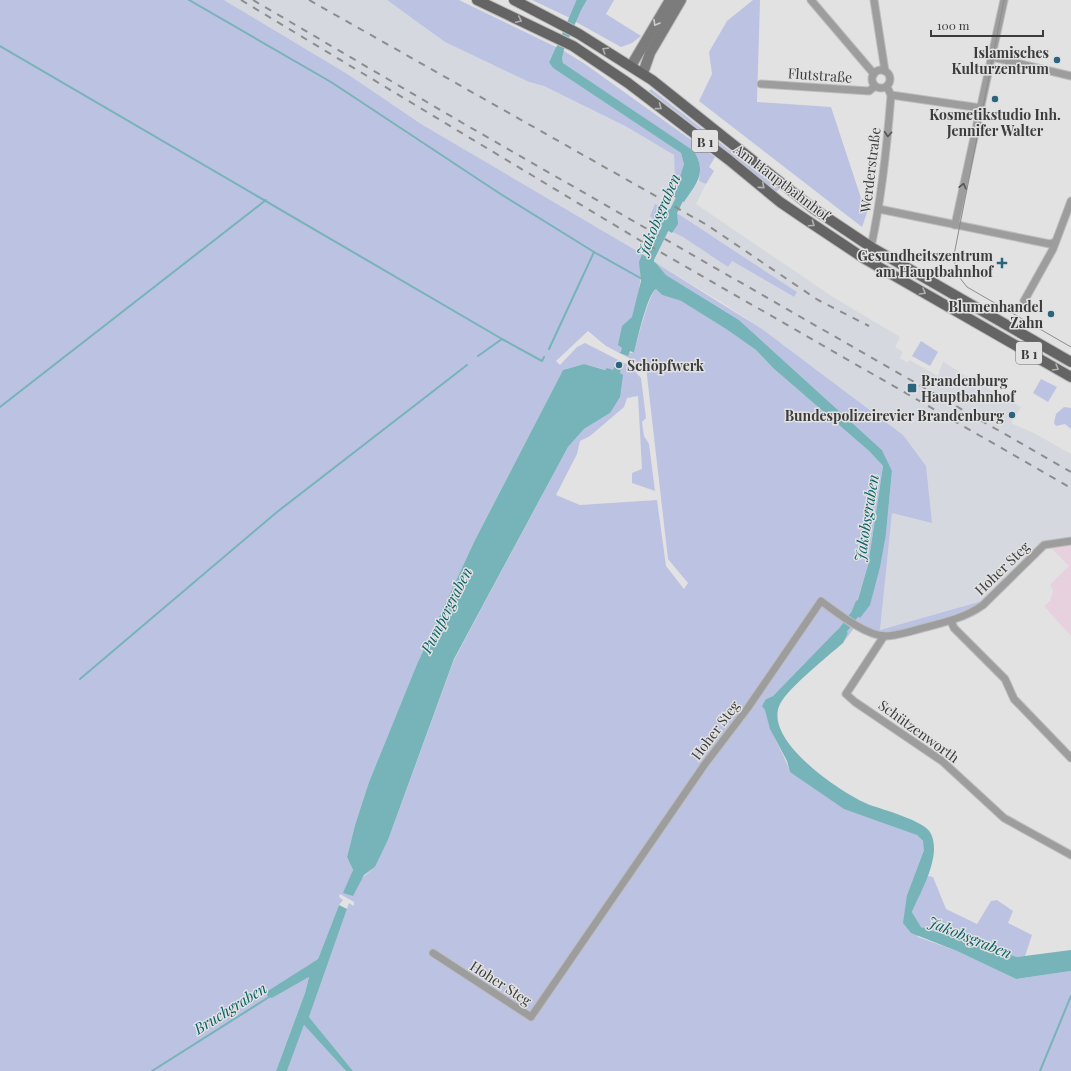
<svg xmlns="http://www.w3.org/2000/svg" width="1071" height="1071" font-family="'Playfair Display',serif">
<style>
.commercial{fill:#e7d1de}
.built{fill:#d6d8e0;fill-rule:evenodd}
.green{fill:#bcc2e1;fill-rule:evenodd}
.water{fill:#77b4b9}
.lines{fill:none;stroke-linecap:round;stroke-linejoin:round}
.stream{stroke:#77b4b9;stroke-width:2}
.canal{stroke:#77b4b9;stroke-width:8}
.street-casing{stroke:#bdbdbe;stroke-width:9}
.secondary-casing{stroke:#bdbdbe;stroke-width:12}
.primary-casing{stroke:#bdbdbe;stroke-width:12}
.street{stroke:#9e9d9d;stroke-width:7}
.secondary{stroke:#7d7c7c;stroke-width:10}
.primary{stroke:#656465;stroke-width:10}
.tram{stroke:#8d8d8d;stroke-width:1}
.rail{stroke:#8d8d8d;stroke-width:2;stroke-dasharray:7 7;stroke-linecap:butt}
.oneway{stroke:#b0b0b1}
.oneway2{stroke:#cecece}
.oneway3{stroke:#545454}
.poi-dot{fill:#2c647e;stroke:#e2e2e3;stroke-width:1.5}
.labels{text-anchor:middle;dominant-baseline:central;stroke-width:3;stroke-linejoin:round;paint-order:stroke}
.shield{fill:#e2e2e3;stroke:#6e6e6e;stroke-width:1}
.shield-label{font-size:13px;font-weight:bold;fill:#3c3c3c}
.poi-label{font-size:14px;font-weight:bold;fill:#3c3c3c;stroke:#e2e2e3;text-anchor:end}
.street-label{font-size:14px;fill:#3c3c3c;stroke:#e2e2e3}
.water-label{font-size:15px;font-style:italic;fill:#086268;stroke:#e2e2e3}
</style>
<rect width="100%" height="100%" fill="#e2e2e3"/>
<polygon class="commercial" points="1071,545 1071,636 1044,606 1050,601 1053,591 1050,585 1069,566 1050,547"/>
<path class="built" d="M224 0H387L445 42 529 82 544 86 627 127 674 155 675 180 680 182 674 196 684 202 699 181 706 184 696 204 833 297 900 337 895 347 903 352 900 358 908 363 909 360 938 376 943 361 964 375 971 378 972 376 986 383 984 386 991 390 1021 407 1011 423 1034 433 1071 454V537L1044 541 982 601 880 630 892 512 932 522 903 435 762 329 718 300 421 124 349 75ZM670 209 720 241 797 292 793 297 732 261 728 267 683 237 658 225Z"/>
<g class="green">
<path d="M0 0H224L349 75 421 124 642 254C638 264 642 272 640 282 638 302 630 335 620 352L634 353C637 341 649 294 656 289L662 295 681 301 726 329 756 350 773 368 869 451 883 466 868 565 854 612 886 534 892 472 882 450 739 320 666 275 656 263 762 329 903 435 926 466 932 523 892 513 880 630 982 601C962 614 898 637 875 631 864 628 854 621 845 616L843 621 854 628 843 643 848 633 836 631 773 696 766 699C764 727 782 747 790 772L917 835 924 842V850L907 895 918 937 957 951 1016 979 1071 971V1071H353L309 1017 349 903 354 906V902L340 894 339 897 343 900 339 905 318 959 266 992 272 998 309 977 305 993 276 1071H0ZM588 331 606 346 646 367 668 559 688 583 684 589 666 566 657 500 580 505 556 495 577 454 580 441 590 436 624 407 627 398 638 396 642 469 632 473V483L655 491 649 444 644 436 642 422 646 418 641 378 630 366 585 343 577 347 560 365 556 361ZM584 364 606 370H613L614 367 621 370 610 413 584 429 568 447 454 660 388 840 375 867 344 893 353 870 347 857 355 825 369 782 417 664 475 540 563 370Z"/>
<polygon points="387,0 459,0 556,47 549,61 553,68 681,153 684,163 680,182 675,180 674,155 627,127 544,86 529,82 445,42"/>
<polygon points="532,0 577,0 570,18"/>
<polygon points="587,0 614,0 606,14 641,36 632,43 621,47 576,22 578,15"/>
<polygon points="753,0 760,0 757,102 831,107 861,198 871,201 862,227 699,101 712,74 709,52 727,21"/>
<path d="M564 51 585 64 715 157 709 167 714 171 706 184 699 181C701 168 700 161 694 151L563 63 562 58Z"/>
<polygon points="651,89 779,189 776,192 731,154 649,91"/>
<polygon points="655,204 677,213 797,292 794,297 732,261 728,267 683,237 658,225 650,216"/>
<polygon points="921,341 938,352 930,366 912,356"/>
<polygon points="1041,379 1057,387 1048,402 1033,393"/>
<polygon points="1064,407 1071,408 1071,429 1065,424 1056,426 1054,423 1056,414"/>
<polygon points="928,876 933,877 946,909 977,924 991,901 997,900 1013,911 1008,923 1032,935 1025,956 1017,957 921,927 912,912"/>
<polygon points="304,1025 346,1071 287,1071"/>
</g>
<g class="water">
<polygon points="577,0 587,0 578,15 576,22 570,18"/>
<path d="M556 47 564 51 562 58 563 63 694 151C707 173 697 183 684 202L674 197 684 164 681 153 553 68 549 62Z"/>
<polygon points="670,209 677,213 678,224 672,233 658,225 660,215"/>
<path d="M642 254 656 263 666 275 739 320 882 450 892 471 886 534 880 567 870 605 860 618 854 613 868 565 883 466 869 451 773 368 756 350 726 329 681 301 662 295 656 289C647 295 637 341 634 353L630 351 628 356 620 353 622 348 618 345 622 326 632 317 641 281 639 262Z"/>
<polygon points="584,364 605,370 607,368 613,370 614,367 621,370 620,373 623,375 620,397 610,413 584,429 568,447 454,659 388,840 375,867 364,875 353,896 343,893 353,870 347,857 355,825 369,782 417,664 475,540 563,370"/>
<path d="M841 628 848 633 843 643C827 657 789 687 780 704 762 740 842 794 870 805 884 810 922 820 930 832 943 854 921 891 912 912L921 927 1017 957 1071 950V971L1016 979 957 951 911 933 903 923 907 895 924 850 923 841 917 835 844 809 790 772 787 761 770 729 765 710 762 706 766 699 773 696 836 631Z"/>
<polygon points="339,905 347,909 309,1017 353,1071 346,1071 304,1025 287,1071 276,1071 305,993 309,977 272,998 268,997 266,992 318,959"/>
</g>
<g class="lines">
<g class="stream">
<polyline points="189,0 331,82 499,193 594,252 549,349"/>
<polyline points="0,46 502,339 542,361 544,357"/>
<polyline points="594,252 642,279"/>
<polyline points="478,356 502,339"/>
<polyline points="0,407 266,200"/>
<polyline points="80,679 277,512 467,365"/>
<polyline points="152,1071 269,997"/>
<polyline points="1040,1071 1071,996"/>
</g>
<g class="canal">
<polyline points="556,58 581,0"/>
<polyline points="650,270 650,259 684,190"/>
<polyline points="837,638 855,614 859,604"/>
</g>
<g class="street-casing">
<g id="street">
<polyline points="811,0 874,74"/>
<polyline points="874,0 885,71"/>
<polyline points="992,57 1071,76"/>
<circle cx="881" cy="79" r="9"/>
<polyline points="761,84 869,91 875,86"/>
<polyline points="887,87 891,95 981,108"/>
<polyline points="879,209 1050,244 1055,242"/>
<polyline points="955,225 1004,0"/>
<path d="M871 247C882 196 887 147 891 95"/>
<polyline points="1024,301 1053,249 1071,201"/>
<polyline points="951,621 954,628 1005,679 1014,699 1071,758"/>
<polyline points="884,636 846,694 855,702 942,761 1004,818 1071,855"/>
<path d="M433 953 531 1017 705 764 747 709 821 601C836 612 866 636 885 636 893 636 904 633 912 631 936 624 962 620 983 605L1044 545 1071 541"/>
</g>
</g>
<g class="secondary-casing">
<g id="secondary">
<polyline points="631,66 670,0"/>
<polyline points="643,73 650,53 681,0"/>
</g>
</g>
<g class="primary-casing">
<g id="primary">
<polyline points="477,0 573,46 628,83 729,160 780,202 805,219 865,259 1071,377"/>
<polyline points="514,0 579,34 652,80 814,209 871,247 1071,362"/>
</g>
</g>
<use href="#street" class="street"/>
<use href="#secondary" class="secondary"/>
<use href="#primary" class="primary"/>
<polyline class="tram" points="1004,0 954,255 956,273 967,287 1071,347"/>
<g class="rail">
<polyline points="241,0 641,241 1071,488"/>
<polyline points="253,0 466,125 1071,472"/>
<polyline points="309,0 707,225 818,300 869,326"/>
</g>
</g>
<defs><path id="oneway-chevron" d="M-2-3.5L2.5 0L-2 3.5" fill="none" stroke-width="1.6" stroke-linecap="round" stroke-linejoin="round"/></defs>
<g class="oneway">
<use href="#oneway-chevron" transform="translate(519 20) rotate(25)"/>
<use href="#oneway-chevron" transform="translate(605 50) rotate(-148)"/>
<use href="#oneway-chevron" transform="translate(659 107) rotate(37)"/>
<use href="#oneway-chevron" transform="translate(762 186) rotate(41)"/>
<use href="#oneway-chevron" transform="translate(812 224) rotate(34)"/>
<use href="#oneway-chevron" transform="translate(923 292) rotate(30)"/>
<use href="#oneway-chevron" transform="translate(1056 368) rotate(30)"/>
</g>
<use class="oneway2" href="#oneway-chevron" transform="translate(656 23) rotate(121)"/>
<g class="oneway3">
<use href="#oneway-chevron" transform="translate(888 134) rotate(94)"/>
<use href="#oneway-chevron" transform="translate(963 186) rotate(-77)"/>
</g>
<g class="poi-dot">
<circle cx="1057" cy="60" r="4"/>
<circle cx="995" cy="99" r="4"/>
<path d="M1000 257h4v4h4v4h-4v4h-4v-4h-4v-4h4z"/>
<circle cx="1051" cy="314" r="4"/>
<circle cx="619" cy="365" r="4"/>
<rect x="907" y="383" width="10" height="10" rx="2"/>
<circle cx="1012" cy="415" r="4"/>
</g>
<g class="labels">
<g class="shield">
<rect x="692" y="130" width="26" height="22" rx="3"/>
<rect x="1016" y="342" width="26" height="22" rx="3"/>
</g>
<g class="shield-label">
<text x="705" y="141">B 1</text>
<text x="1029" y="353">B 1</text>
</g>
<g class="poi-label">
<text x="1049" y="52">Islamisches<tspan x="1049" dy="16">Kulturzentrum</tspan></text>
<text x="995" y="114" text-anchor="middle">Kosmetikstudio Inh.<tspan x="995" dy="16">Jennifer Walter</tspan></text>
<text x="993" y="255">Gesundheitszentrum<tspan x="993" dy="16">am Hauptbahnhof</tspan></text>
<text x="1043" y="306">Blumenhandel<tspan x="1043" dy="16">Zahn</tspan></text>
<text x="627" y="365" text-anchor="start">Schöpfwerk</text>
<text x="921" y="380" text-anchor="start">Brandenburg<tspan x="921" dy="16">Hauptbahnhof</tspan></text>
<text x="1004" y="415">Bundespolizeirevier Brandenburg</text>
</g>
<g class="street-label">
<text transform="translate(820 75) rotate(4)">Flutstraße</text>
<text transform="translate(870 170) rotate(-83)">Werderstraße</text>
<text transform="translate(782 182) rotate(37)">Am Hauptbahnhof</text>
<text transform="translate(1002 568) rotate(-44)">Hoher Steg</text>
<text transform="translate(715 730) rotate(-53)">Hoher Steg</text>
<text transform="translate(919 731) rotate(36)">Schützenworth</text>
<text transform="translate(501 983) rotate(33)">Hoher Steg</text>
</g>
<g class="water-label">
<text transform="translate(658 215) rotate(-67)">Jakobsgraben</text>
<text transform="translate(866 518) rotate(-81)">Jakobsgraben</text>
<text transform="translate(446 610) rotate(-63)">Pumpergraben</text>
<text transform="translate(970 937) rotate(22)">Jakobsgraben</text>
<text transform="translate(230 1008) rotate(-32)">Bruchgraben</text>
</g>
</g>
<path d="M931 30v6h112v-6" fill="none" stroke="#3c3c3c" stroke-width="2"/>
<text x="937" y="30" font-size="12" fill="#3c3c3c" stroke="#e2e2e3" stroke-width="3" paint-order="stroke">100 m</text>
</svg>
